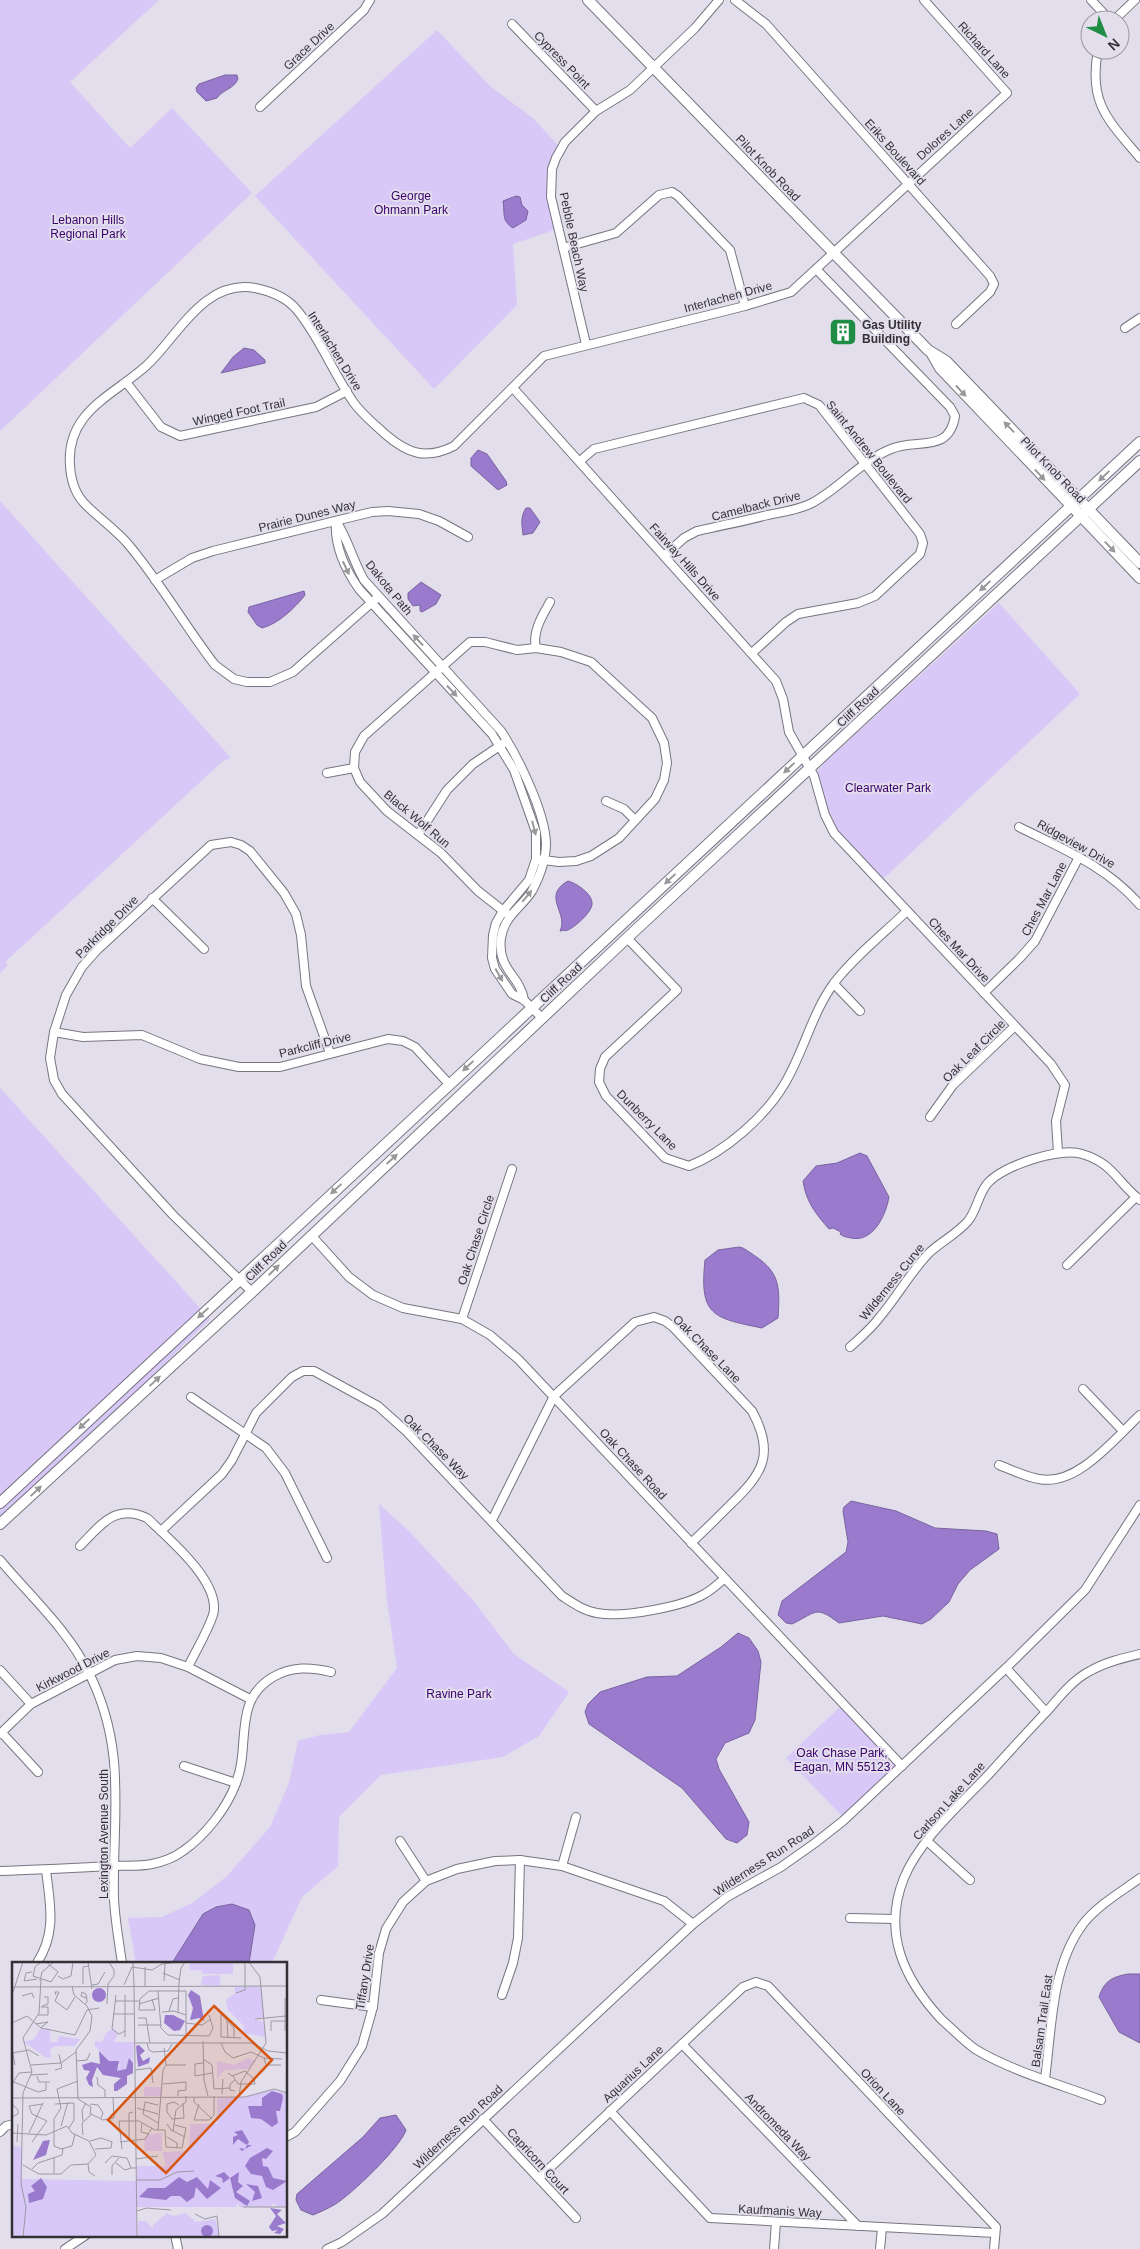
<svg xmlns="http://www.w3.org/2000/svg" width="1140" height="2249" font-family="Helvetica,sans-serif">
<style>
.green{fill:#d8c8f7}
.water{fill:#997acd;stroke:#7a64a0}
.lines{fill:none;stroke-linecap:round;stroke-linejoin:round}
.minor-casing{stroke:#787581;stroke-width:10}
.major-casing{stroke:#787581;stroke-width:12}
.minor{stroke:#fff;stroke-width:8}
.major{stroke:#fff;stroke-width:10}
.oneway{fill:#99989a}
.labels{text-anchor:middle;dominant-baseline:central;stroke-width:4;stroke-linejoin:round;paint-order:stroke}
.street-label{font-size:12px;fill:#333136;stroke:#e2deeb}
.park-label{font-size:12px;fill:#3a026b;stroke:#e2deeb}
.poi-label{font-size:12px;font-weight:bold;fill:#333136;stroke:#e2deeb;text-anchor:start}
.inset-road{fill:none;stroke:#9c99a3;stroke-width:1}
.view{fill:#d65510;fill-opacity:0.15;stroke:#d65510;stroke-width:2.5}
.inset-edge{fill:none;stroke:#333136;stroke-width:2.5}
</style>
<rect width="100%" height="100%" fill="#e2deeb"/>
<g class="green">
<polygon points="0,0 159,0 70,82 130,148 172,108 252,193 0,431"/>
<polygon points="437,30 490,86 534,119 562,150 551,176 557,229 513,244 517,305 434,389 255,196"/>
<polygon points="0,501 231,758 223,761 5,962 8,965 0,973"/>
<polygon points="999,603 1080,694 880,882 834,833 814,776 825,762"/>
<polygon points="0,1088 210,1319 85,1442 0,1517"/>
<polygon points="379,1504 409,1531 472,1599 514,1654 569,1692 539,1736 503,1757 381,1775 339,1817 338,1866 302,1897 272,1963 136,1963 128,1918 162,1917 194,1902 227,1876 270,1827 289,1783 298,1741 320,1735 349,1732 397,1668 387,1601"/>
<polygon points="843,1704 902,1766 845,1819 786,1758"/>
</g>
<g class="water">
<path d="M225 75H237L238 79C234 89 222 90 217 98L206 101 197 92 196 88 199 84Z"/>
<path d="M516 196 520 197 522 205 528 211 526 220 513 228C501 221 505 212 503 201Z"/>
<polygon points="244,348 254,350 265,360 265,363 221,373 233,357"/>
<polygon points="478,450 487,454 506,481 507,485 498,490 471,466 471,458"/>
<path d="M526 508H530L540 522 533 533 523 535C522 525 520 517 526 508Z"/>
<polygon points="421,582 441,595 436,604 422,612 420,611 420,605 413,606 408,599 408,593"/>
<path d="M304 591 305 595C295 608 278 624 262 628L257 625 248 612 249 607Z"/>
<path d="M568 881C576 883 593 894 592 904 592 912 575 927 568 930 566 931 563 930 560 931 569 913 541 896 568 881Z"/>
<path d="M860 1153 867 1156 889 1197C886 1215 873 1243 851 1238 846 1237 844 1237 840 1234L841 1232 833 1228 829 1229C816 1214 806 1202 803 1181L816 1166 837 1163Z"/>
<path d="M739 1247 743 1248C777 1269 781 1278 778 1318L762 1328C713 1318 699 1316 705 1260L718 1250Z"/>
<path d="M851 1501 896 1511 935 1528 986 1531 997 1534 999 1549 970 1570 958 1584 949 1602 931 1619 922 1624 883 1616 839 1623C815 1605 817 1612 792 1624L786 1623 778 1615 782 1601 846 1552 848 1542 843 1511 844 1507Z"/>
<polygon points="738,1633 749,1638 758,1651 761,1662 755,1720 749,1733 725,1743 716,1759 719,1769 749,1822 747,1835 737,1843 726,1839 682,1788 589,1724 585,1712 588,1704 600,1692 647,1677 677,1676 721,1647"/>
<polygon points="232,1904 249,1910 255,1925 249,1963 172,1963 203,1914 216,1907"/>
<path d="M1128 1974H1140V2043L1119 2032 1099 1997C1104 1981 1112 1977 1128 1974Z"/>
<path d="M396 2115 406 2130C400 2148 351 2195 334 2205 327 2209 320 2212 313 2215L301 2210 296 2200 297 2194 363 2137 380 2118Z"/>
</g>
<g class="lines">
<g class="minor-casing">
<g id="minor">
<polyline points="735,0 766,24 990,276 994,284 990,292 956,324"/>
<polyline points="1091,0 1110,20"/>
<polyline points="1114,20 1135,0"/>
<polyline points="512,24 596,111"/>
<path d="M1098 50C1088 103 1108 120 1140 158"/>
<polyline points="260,107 364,10 370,0"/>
<polyline points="563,248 616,233 659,195 672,192 678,196 730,250 745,306"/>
<polyline points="1125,328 1140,318"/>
<polyline points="586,344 551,197 552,169 556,158 565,142 596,111 630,90 695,28 719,0"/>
<polyline points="126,382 161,427 180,436 316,407 347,391"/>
<polyline points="513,388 776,681 783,699 789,732 814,776 825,815 834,833 1051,1064 1065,1085 1056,1121 1058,1152"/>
<polyline points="580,461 594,449 804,398 819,405 920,534 923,543 920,554 875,596 858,603 798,614 786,622 752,653"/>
<path d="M336 521C334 546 345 569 359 589L492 734 514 770 536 832V859L529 880 503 911 496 923 493 935 492 958 495 969 512 994 524 1000 542 1018"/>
<path d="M336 521C348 539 353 561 364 580L501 731C518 757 545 812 546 843 546 860 540 876 532 891 522 907 504 916 501 938 497 970 520 975 524 1000"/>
<path d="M664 556 684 538 697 531C720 526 744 521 768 515 782 512 799 510 812 503 840 488 861 461 891 449 917 438 949 454 955 416L950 407 816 269"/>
<polyline points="155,580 192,558 213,551 372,512 388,511 419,514 439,521 468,537"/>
<path d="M378 597 293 672 270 682H247L234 679 215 665C185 626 160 582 128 544 116 530 100 519 87 506 76 496 71 481 70 466 66 412 111 397 146 366 177 338 203 279 255 288 270 291 287 298 297 310 320 338 333 373 354 403 362 414 374 424 385 434 408 454 426 460 454 446L544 356 745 306 791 292 1007 93 924 0"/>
<path d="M536 648C532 632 542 616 550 602"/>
<polyline points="327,773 354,768"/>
<polyline points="606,801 624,809 635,820"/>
<path d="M1019 827C1065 850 1106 866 1140 905"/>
<polyline points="418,835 447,790 473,764 504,743"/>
<polyline points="152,898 204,949"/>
<polyline points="510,916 478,891 441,853 387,811 360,782 354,768 355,752 364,736 470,642 485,642 517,650 536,648 561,652 591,662 652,718 664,743 667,763 664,780 655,799 619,838 591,856 576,861 559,862 536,859"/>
<path d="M627 938 677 990 605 1057 600 1069 599 1082 606 1096 665 1158 689 1166C725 1152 766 1116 785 1083 804 1051 812 1013 834 983 854 957 883 934 907 911"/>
<polyline points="834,984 860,1011"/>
<polyline points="984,993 1020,958 1035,941 1079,857"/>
<polyline points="54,1032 83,1037 142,1035 200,1059 239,1067 280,1067 388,1039 403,1041 415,1047 449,1084"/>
<polyline points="930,1117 953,1085 1015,1026"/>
<polyline points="311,1235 349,1277 373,1295 403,1308 462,1319 490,1335 518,1359 902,1766"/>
<polyline points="1067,1265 1136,1197"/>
<polyline points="252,1292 173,1215 62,1094 54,1080 50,1058 54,1032 66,995 82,967 97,950 211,845 231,842 241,845 250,851 284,893 296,914 301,935 306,986 330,1053"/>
<polyline points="462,1319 512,1169"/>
<path d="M850 1347C860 1338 871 1329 879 1318 897 1297 911 1271 930 1252 942 1241 958 1233 968 1221 977 1210 978 1195 987 1184 1001 1166 1060 1147 1082 1154 1113 1163 1117 1182 1140 1200"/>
<polyline points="1083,1389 1123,1431"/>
<polyline points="191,1397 266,1448 285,1473 327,1558"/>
<path d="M999 1465C1012 1470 1026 1477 1039 1479 1077 1487 1115 1438 1140 1415"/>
<path d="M492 1520 554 1396 635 1322 654 1317 665 1321 673 1327 752 1411C776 1455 762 1474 730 1505 717 1518 704 1531 691 1543"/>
<path d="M161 1531 222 1474 232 1460 256 1413 292 1377 303 1371H314L378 1406 406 1431 562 1596C573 1603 584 1611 597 1613 622 1618 684 1607 706 1593 713 1589 719 1583 724 1579"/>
<path d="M80 1546C101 1525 115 1503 147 1518 169 1539 222 1583 213 1615 207 1633 196 1650 188 1667"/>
<path d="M0 1560C31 1597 68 1630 89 1673 128 1751 112 1817 114 1899 115 1920 119 1942 122 1963"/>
<polyline points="1006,1668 1046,1712"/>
<polyline points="0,1670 31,1704"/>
<polyline points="2,1733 38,1772"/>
<polyline points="0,1734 31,1704 115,1660 137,1656 161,1658 188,1667 250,1699"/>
<polyline points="184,1766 236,1783"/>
<polyline points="400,1841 426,1881"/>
<polyline points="927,1841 970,1880"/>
<polyline points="562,1866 576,1817"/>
<path d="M0 1871C37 1870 73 1868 110 1866 123 1865 138 1867 152 1864 162 1862 175 1857 183 1851 205 1836 227 1808 236 1783 251 1745 232 1701 273 1677 292 1666 311 1667 331 1672"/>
<polyline points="850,1918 895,1919"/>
<path d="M37 1963C57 1932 50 1904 46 1870"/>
<polyline points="502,1995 513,1963 518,1938 520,1860"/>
<polyline points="321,2000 373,2007"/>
<polyline points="682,2044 858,2226"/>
<path d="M1045 2079C1052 2027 1051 1967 1083 1924 1098 1905 1121 1892 1140 1878"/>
<path d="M1101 2100C1062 2085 1011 2071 975 2049 963 2040 952 2029 941 2019 904 1979 882 1933 904 1878 920 1839 961 1804 990 1773 1009 1752 1029 1730 1049 1709 1061 1695 1074 1679 1090 1671 1106 1662 1123 1658 1140 1654"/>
<polyline points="610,2111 710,2218 995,2233"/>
<polyline points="483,2119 576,2218"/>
<polyline points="0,2132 6,2126 14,2124"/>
<polyline points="286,2137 295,2132 340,2081 362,2046 373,2007 379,1953 386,1929 403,1902 426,1881 457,1869 495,1861 520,1860 562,1866 664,1901 693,1924"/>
<polyline points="539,2178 743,1987 756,1982 768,1986 996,2227 994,2249"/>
<polyline points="175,2235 178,2249"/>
<polyline points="65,2249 86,2235"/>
<polyline points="327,2249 342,2242 382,2214 693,1924 727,1897 781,1867 815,1843 843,1821 1006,1668 1085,1590 1140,1505"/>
<polyline points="774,2249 776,2222"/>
<polyline points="880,2249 882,2228"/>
</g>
</g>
<g class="major-casing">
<g id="major">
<polyline points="588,0 928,350 946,361 1140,563"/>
<polyline points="932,354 940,368 1140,578"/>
<polyline points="0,1503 1140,442"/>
<polyline points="0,1524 252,1292 627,938 1140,461"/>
</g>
</g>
<use href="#minor" class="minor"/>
<use href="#major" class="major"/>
</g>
<defs><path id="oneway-solid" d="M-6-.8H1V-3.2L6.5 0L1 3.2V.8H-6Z" transform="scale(1.25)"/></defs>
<g class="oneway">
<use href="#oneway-solid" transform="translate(961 391) rotate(47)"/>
<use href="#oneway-solid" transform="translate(1009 427) rotate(-134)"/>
<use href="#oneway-solid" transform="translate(1040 475) rotate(47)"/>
<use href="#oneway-solid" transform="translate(1104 476) rotate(137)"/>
<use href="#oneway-solid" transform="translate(1110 547) rotate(46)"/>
<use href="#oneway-solid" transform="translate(346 568) rotate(65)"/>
<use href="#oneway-solid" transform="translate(985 586) rotate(137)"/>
<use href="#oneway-solid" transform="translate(418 640) rotate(-133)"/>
<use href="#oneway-solid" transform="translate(452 691) rotate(47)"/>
<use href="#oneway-solid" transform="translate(789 768) rotate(137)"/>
<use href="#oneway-solid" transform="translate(534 828) rotate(76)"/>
<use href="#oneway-solid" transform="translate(670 879) rotate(137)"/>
<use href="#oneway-solid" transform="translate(527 896) rotate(-51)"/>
<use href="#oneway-solid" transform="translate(499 975) rotate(61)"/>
<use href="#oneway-solid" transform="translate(468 1066) rotate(137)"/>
<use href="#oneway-solid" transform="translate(392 1159) rotate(-43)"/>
<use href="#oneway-solid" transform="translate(336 1189) rotate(137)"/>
<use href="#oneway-solid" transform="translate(274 1270) rotate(-44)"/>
<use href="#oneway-solid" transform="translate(203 1313) rotate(137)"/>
<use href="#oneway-solid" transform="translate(155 1381) rotate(-43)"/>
<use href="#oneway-solid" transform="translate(84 1424) rotate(137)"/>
<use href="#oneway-solid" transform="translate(36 1491) rotate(-43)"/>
</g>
<defs>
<g id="building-square" transform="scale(1.4375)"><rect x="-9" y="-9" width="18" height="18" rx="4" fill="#208d45" stroke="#e2deeb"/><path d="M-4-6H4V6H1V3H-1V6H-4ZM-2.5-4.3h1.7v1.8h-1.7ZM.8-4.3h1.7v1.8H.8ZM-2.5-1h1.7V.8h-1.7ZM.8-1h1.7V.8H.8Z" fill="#fff"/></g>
</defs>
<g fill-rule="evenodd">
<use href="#building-square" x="843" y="332"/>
</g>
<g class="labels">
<g class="street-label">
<text transform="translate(309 46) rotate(-43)">Grace Drive</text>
<text transform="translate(984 50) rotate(48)">Richard Lane</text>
<text transform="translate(562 60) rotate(46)">Cypress Point</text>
<text transform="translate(945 134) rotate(-42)">Dolores Lane</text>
<text transform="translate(895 152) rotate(48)">Eriks Boulevard</text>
<text transform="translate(768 168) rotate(46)">Pilot Knob Road</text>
<text transform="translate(574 242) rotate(78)">Pebble Beach Way</text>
<text transform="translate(728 297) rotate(-15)">Interlachen Drive</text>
<text transform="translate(335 351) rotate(58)">Interlachen Drive</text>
<text transform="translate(239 412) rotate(-12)">Winged Foot Trail</text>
<text transform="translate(869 452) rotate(51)">Saint Andrew Boulevard</text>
<text transform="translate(1053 470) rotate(46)">Pilot Knob Road</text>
<text transform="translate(756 506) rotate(-14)">Camelback Drive</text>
<text transform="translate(307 516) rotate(-14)">Prairie Dunes Way</text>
<text transform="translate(685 562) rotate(48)">Fairway Hills Drive</text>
<text transform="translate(389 588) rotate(51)">Dakota Path</text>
<text transform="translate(858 707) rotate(-43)">Cliff Road</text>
<text transform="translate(417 819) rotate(40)">Black Wolf Run</text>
<text transform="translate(1076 844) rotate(29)">Ridgeview Drive</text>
<text transform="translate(1044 899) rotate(-62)">Ches Mar Lane</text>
<text transform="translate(107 927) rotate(-45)">Parkridge Drive</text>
<text transform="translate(959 950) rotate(47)">Ches Mar Drive</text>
<text transform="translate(561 983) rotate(-43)">Cliff Road</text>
<text transform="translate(315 1045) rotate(-14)">Parkcliff Drive</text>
<text transform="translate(974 1051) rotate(-45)">Oak Leaf Circle</text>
<text transform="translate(647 1120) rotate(45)">Dunberry Lane</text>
<text transform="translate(476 1240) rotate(-72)">Oak Chase Circle</text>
<text transform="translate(266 1261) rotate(-44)">Cliff Road</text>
<text transform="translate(892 1282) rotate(-51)">Wilderness Curve</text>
<text transform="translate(707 1349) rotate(45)">Oak Chase Lane</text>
<text transform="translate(436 1447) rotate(45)">Oak Chase Way</text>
<text transform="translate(633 1464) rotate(47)">Oak Chase Road</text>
<text transform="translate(73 1670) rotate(-27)">Kirkwood Drive</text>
<text transform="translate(949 1801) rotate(-48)">Carlson Lake Lane</text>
<text transform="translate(104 1834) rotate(-90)">Lexington Avenue South</text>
<text transform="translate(764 1861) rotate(-33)">Wilderness Run Road</text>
<text transform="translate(365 1977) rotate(-81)">Tiffany Drive</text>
<text transform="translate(1042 2021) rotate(-82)">Balsam Trail East</text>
<text transform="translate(633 2074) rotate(-43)">Aquarius Lane</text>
<text transform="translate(883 2092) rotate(47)">Orion Lane</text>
<text transform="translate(458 2127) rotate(-43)">Wilderness Run Road</text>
<text transform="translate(778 2127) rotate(46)">Andromeda Way</text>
<text transform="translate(538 2161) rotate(47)">Capricorn Court</text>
<text transform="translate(780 2211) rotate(3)">Kaufmanis Way</text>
</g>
<g class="park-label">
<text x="411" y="196">George<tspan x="411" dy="14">Ohmann Park</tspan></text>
<text x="88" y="220">Lebanon Hills<tspan x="88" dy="14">Regional Park</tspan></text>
<text x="888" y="788">Clearwater Park</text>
<text x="459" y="1694">Ravine Park</text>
<text x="842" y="1753">Oak Chase Park,<tspan x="842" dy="14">Eagan, MN 55123</tspan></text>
</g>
<g class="poi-label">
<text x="862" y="325">Gas Utility<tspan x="862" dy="14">Building</tspan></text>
</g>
</g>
<g transform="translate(12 1962)">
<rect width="275" height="275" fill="#e2deeb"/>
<path d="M177 0H221V12H191L189 8H178ZM208 13V24L189 23 191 14ZM223 25H249L252 55 241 57 252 60 254 75 231 71 232 64 216 48 214 38 223 31ZM28 67 38 68V80H45L47 74 68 77 63 84H43L38 88 39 96 33 95 12 80 22 77ZM101 67 106 72 102 80H122L121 101 119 96 112 108 105 109 108 102 97 99 83 84V79L90 80 94 71ZM236 96 244 99 236 107 212 108 205 117V99L222 103ZM132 125H151L149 134H132ZM260 128 275 132V245H266L262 241 258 245H227V241L223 245H124L125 275H11L12 257 10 275H0V172L2 184 9 185 10 217 125 219V204H154L150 189H133L132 177 136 173 150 171V190L177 189 178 162H205V135H232ZM155 251 161 254 173 251 184 260 203 257 208 275H126V259H134L141 267V263Z" fill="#d8c8f7"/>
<path d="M80 33a7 7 0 1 1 14 0a7 7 0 1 1-14 0ZM179 28 188 34 192 59 187 56 178 58 181 46 176 33ZM161 53 173 59 168 68 162 69 152 61 153 53ZM127 83 133 89 128 93 131 99 138 95 137 101 126 105 124 84ZM87 89 97 99H107L105 109 114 107 117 96 121 101V111L115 114V122L105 129H102V122L109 116 91 113 85 105 80 118 81 125 77 123 74 116 78 109 72 108 70 103 79 100 88 102ZM260 129 270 132 271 136 268 149H264L266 161 260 165 249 157 239 156 236 144H250V136ZM230 168 237 180 235 183H240L230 189 227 186 233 187 235 183 226 177 221 183V175L226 173 222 170ZM38 178 34 193 21 198 31 179ZM255 186 261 189 254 197 250 196 251 204 256 205 261 216 275 219 261 228 254 225 250 214 239 212 233 204 238 196ZM212 210 218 216 227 210 226 220 231 224 224 230 238 239 235 244 223 236 218 216 211 221 210 216 203 214ZM167 215 175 220 185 215 196 227 198 218 209 226 195 237 184 225 182 235 175 240 168 234H159L154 238 127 235 136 226H153ZM29 216 35 225 31 237 17 241 16 232 23 229 19 224ZM234 222 246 224 250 236 240 239 243 230ZM258 246 270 248 265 252 274 261 265 264 272 267 268 272 262 271 266 268 260 269 257 265 264 254ZM189 269a6 6 0 1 1 12 0a6 6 0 1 1-12 0Z" fill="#997acd"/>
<path class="inset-road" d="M29 0 23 5 21 14 39 20 46 10 34 0M76 0 80 27M80 0H97L102 8V14L96 22 95 42M121 0 122 24M237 0 248 15M133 5V24M20 10 14 11 12 19 25 17M151 11 168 18M46 14 51 17 59 14 61 0M28 19 30 10 42 0M152 19 153 2M71 22V5L76 4M80 23 86 22 93 10M112 23 120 5 140 8 150 2 165 0M122 23 125 275M60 24 62 33 75 44 80 54 78 69 64 88 66 137 79 145 78 154 70 161 71 173M1 25 275 24M146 29 149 66 156 73 197 74 201 66 197 53M224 31 233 28V0M0 33 11 0M44 33 43 30H47L43 39 55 48 63 35M104 33 100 67 107 72 113 69M113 33V75M10 34 20 31 22 36M140 37 143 48H127L128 37 137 29H174V74M103 39H127M73 42 75 40V38L74 32 70 30 69 34 74 36M127 42 147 36M30 44 36 42V35H32M157 49 161 37 166 36M150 50 162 49 174 53M166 51 167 21 169 6 173 0M209 51V75L229 76M101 52H122M209 52 222 66V76M26 53H36V45H29M126 56H134L138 81M243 57 274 54M215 59 216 76M0 61 15 54 29 66 63 73 75 48 87 46M174 61 190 63 199 57M24 62 36 60 28 66M126 63H149M259 69V59H274M273 69V36M191 79 192 118 196 134M123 81H239L256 89 275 91M135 81 137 88 141 90 156 89 160 82M209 81 213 90 221 96 239 90 252 96M152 86 154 103H174M0 87 3 103M0 91 17 88 27 94M252 96 254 103H269M252 96 270 97M191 97 200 103 202 127 218 126M65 99 75 98 78 91M191 101 183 102V114L200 111M19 103 49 101 64 90M43 108 50 106 47 92M123 108 139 106 141 121M216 111 220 114 233 109 242 117 243 122H226L221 114M19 113 36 112M25 114 27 120H38M85 115 86 123 93 128V135M2 120 26 130 34 128V120M0 122 7 111 20 110M151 122 174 120V128L166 129V134M223 129 218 128V122L223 118M210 132 211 117M182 135V140L200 157M227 135 229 120 254 81 248 15M0 136 233 135 262 127 275 131M0 142 6 148V152L0 155M43 142 62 141V158L57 166M78 142 86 143 91 151 89 156M187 142 182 158H197L202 153V134M167 143 162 140 155 142V150L160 157 172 156 171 141M125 146 146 152M79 152 91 158 102 156 101 135M71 159 70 148 74 141M130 161 129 170 137 172M146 161 131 152 133 140 146 143M155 162 159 168 173 175M49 164 56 140M0 165V171L34 173 55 164 60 171 77 179 84 193M146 168 151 108 154 103M161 169 164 148 174 140V134M17 171 31 141M63 172 60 184 49 187 42 184V157L49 146 45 127 66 119M155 175 165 181V186M117 177V151L121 150M78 179 89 176 100 180 99 186 83 187M5 180 6 162M20 180 35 159 20 152 17 144 31 142M108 180 133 177 140 166M110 187 107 159H127L143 168H153L154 185 170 186 174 166 163 163M42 196V212M124 197 146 194M93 201 100 194 115 196 119 206H124M104 201 113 208 119 206M76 202 77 210 83 214M11 203 27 212H49L59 203 76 202 84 193M20 207 26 201 50 193 51 187M100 213V204L107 196M124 218H148L165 210 182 209M231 245H275M125 249 134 246 159 248M183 252 193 257 205 254 207 275M11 275 14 245 9 222 11 131 20 110 11 76 27 51 29 18"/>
<path class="view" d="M202 44 260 98 154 211 96 158Z"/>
<rect width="275" height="275" class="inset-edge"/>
</g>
<g transform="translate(1105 35) rotate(137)"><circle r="24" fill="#e2deeb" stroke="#9c99a3"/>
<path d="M0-4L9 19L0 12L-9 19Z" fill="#208d45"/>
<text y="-8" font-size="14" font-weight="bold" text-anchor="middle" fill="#333136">N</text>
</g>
</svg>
